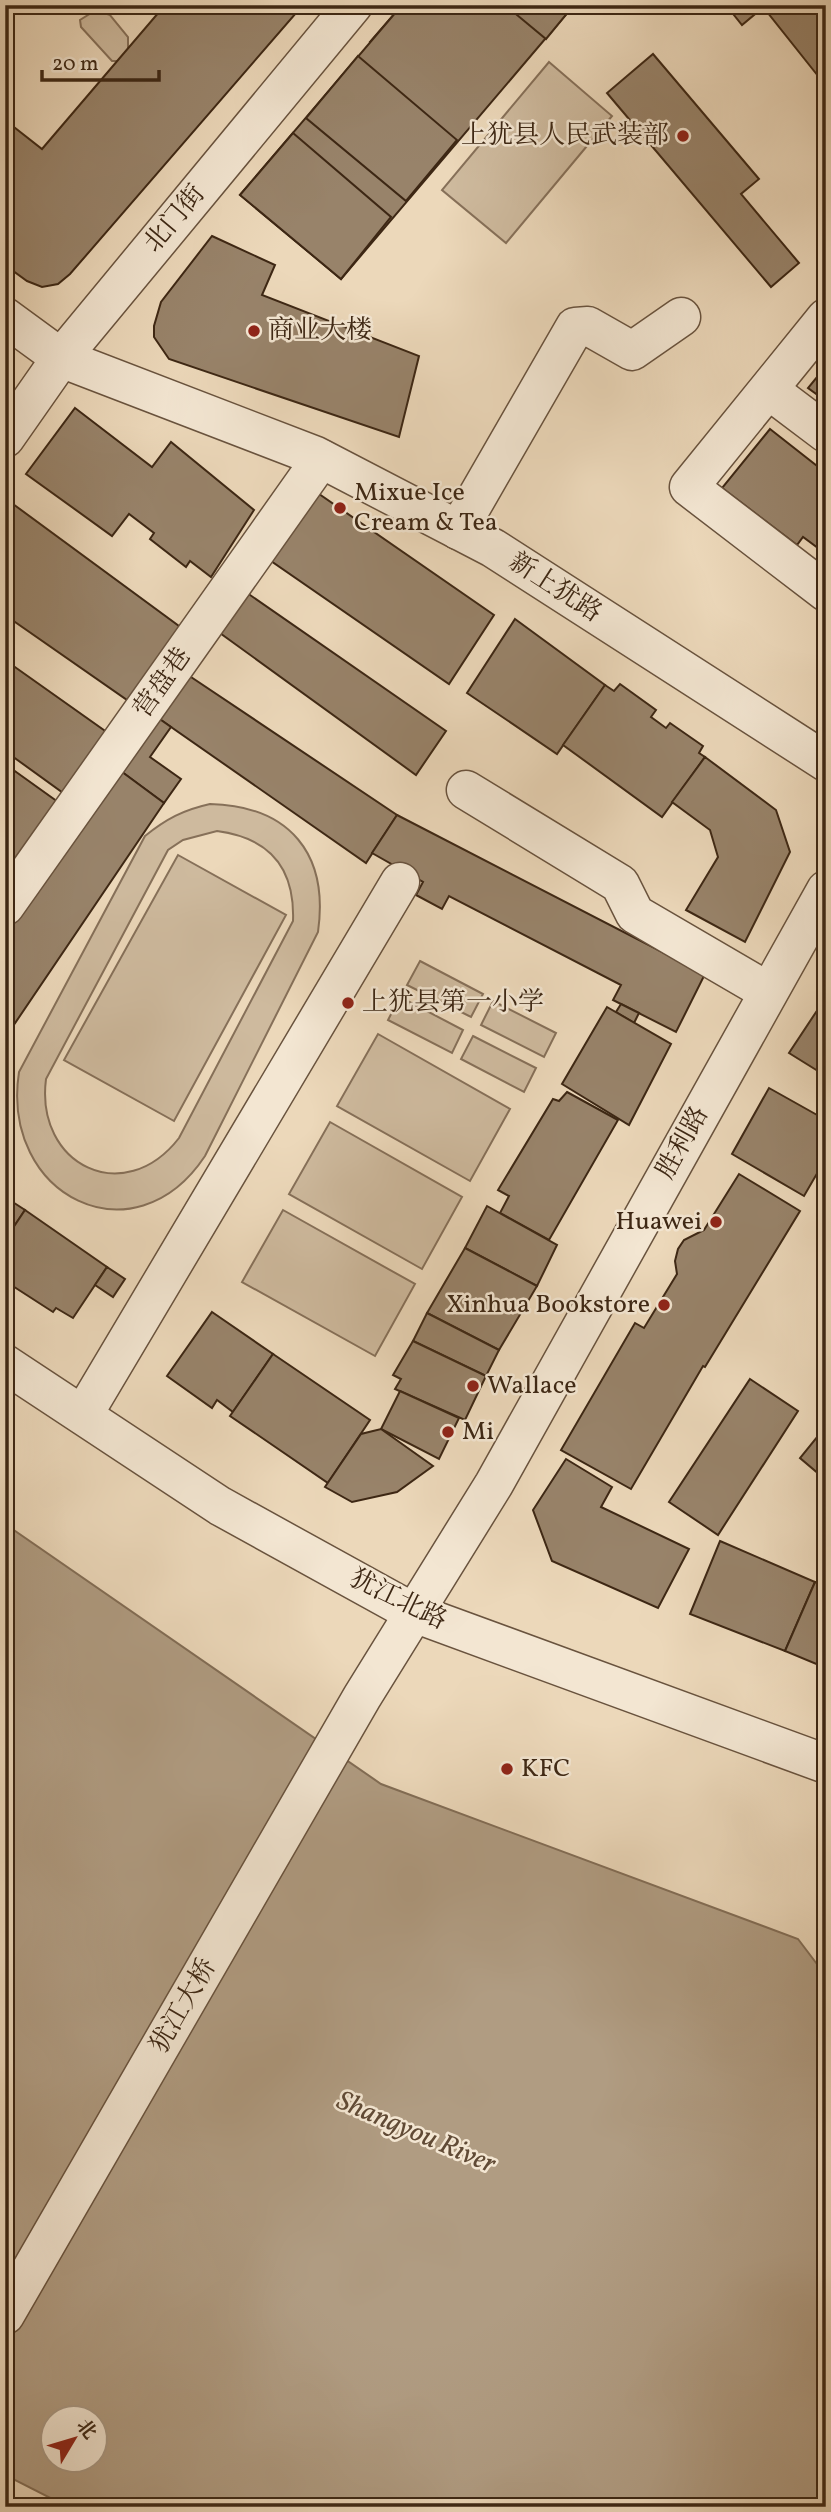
<svg xmlns="http://www.w3.org/2000/svg" width="831" height="2512" font-family="Vollkorn,'Noto Serif SC',serif">
<style>
.green{fill:#ceba9e;stroke:#867059;stroke-width:2;fill-rule:evenodd}
.water{fill:#b09c82;stroke:#826d56;stroke-width:2;fill-rule:evenodd}
.building{fill:#98836a;stroke:#3d2714;stroke-width:2}
.lines{fill:none;stroke-linecap:round;stroke-linejoin:round}
.minor-casing{stroke:#69533e;stroke-width:41}
.minor{stroke:#f3e6d2;stroke-width:38}
.poi-dot{fill:#8f2418;stroke:#f3e6d2;stroke-width:2.5}
.labels{text-anchor:middle;dominant-baseline:central;stroke-width:5;stroke-linejoin:round;paint-order:stroke}
.poi-label{font-size:26px;fill:#3d2714;stroke:#f3e6d2;text-anchor:start}
.street-label{font-size:26px;fill:#3d2714;stroke:#f3e6d2}
.water-label{font-size:28px;font-style:italic;fill:#604a35;stroke:#f3e6d2}
</style>
<rect width="100%" height="100%" fill="#ecd8ba"/>
<filter id="stains"><feTurbulence type="fractalNoise" baseFrequency=".00286" numOctaves="4"/><feColorMatrix values="0 0 0 0 .2 0 0 0 0 .09 0 0 0 0 .02 0 0 0 .5 -.17"/></filter>
<radialGradient id="worn" r=".72"><stop offset=".6" stop-color="#630" stop-opacity="0"/><stop offset="1" stop-color="#630" stop-opacity=".3"/></radialGradient>
<g class="green">
<polygon points="96,10 110,15 128,37 128,54 118,61 112,61 81,27 80,20"/>
<polygon points="549,62 612,116 506,243 442,190"/>
<path d="M210 804C290 806 329 854 318 932L205 1156C134 1263 0 1196 19 1072L145 836C166 819 183 810 210 804ZM217 831C270 838 295 868 293 921L179 1138C124 1209 35 1165 46 1079L168 850 183 840Z"/>
<polygon points="178,855 286,915 174,1121 64,1060"/>
<polygon points="420,961 483,994 471,1017 407,985"/>
<polygon points="400,997 463,1030 452,1053 388,1020"/>
<polygon points="493,1001 556,1033 544,1057 481,1025"/>
<polygon points="378,1034 510,1109 470,1181 337,1106"/>
<polygon points="473,1036 536,1068 524,1092 461,1059"/>
<polygon points="330,1122 462,1197 422,1269 289,1194"/>
<polygon points="283,1210 415,1284 375,1356 242,1282"/>
</g>
<path class="water" d="M5 1524 381 1784 798 1939 826 1976V2507H68L5 2475ZM52 2418H94V2460H52Z"/>
<g class="building">
<polygon points="165,5 303,5 70,274 58,284 42,287 27,281 5,265 5,120 42,149"/>
<polygon points="402,5 453,5 522,63 470,125 370,42"/>
<polygon points="402,5 574,5 341,279 240,195"/>
<polygon points="505,5 574,5 546,39"/>
<polygon points="726,5 766,5 742,25"/>
<polygon points="767,5 826,5 826,86 764,8"/>
<polygon points="653,54 759,179 741,194 799,263 771,287 607,93"/>
<polygon points="358,56 457,140 406,201 306,118"/>
<polygon points="293,133 391,217 341,279 240,195"/>
<polygon points="212,236 275,265 262,295 419,356 399,437 169,359 154,337 154,326 161,302"/>
<polygon points="826,366 826,401 808,388"/>
<polygon points="75,408 152,467 171,442 254,510 211,577 190,561 186,567 150,539 154,533 129,514 112,536 26,474"/>
<polygon points="770,429 826,473 826,554 803,537 797,545 722,488"/>
<polygon points="309,487 494,615 449,684 258,552"/>
<polygon points="13,504 183,629 130,702 5,615 5,514"/>
<polygon points="240,588 446,731 416,775 213,628"/>
<polygon points="515,619 605,685 557,754 467,693"/>
<polygon points="5,660 108,733 66,795 5,751"/>
<polygon points="182,671 397,815 366,863 151,713"/>
<polygon points="620,684 656,710 651,717 666,728 670,723 703,746 699,753 705,757 662,817 563,745 605,685 614,691"/>
<polygon points="151,713 171,727 150,757 181,779 164,803 114,766"/>
<polygon points="705,757 776,810 790,852 745,942 686,910 718,857 710,830 672,802"/>
<polygon points="5,764 58,802 17,863 5,855"/>
<polygon points="114,766 164,803 5,1038 5,920"/>
<polygon points="397,815 705,974 676,1032 613,1000 621,985 449,896 442,909 416,895 423,882 372,853"/>
<polygon points="826,997 826,1076 789,1053"/>
<polygon points="621,1004 639,1013 634,1023 616,1012"/>
<polygon points="607,1007 671,1044 629,1125 562,1084"/>
<polygon points="769,1088 826,1120 826,1158 804,1196 732,1154"/>
<polygon points="567,1092 618,1120 549,1240 500,1213 509,1196 498,1190 553,1099 559,1101"/>
<polygon points="5,1104 13,1109 5,1122"/>
<polygon points="739,1174 800,1211 705,1367 703,1366 631,1489 561,1450 635,1323 644,1328 677,1274 675,1261 678,1249 684,1240 704,1230"/>
<polygon points="5,1197 25,1210 5,1240"/>
<polygon points="487,1206 557,1245 537,1286 465,1248"/>
<polygon points="25,1210 107,1267 73,1318 56,1308 53,1312 5,1281 5,1240"/>
<polygon points="465,1248 537,1286 499,1350 427,1313"/>
<polygon points="107,1267 125,1279 113,1297 95,1285"/>
<polygon points="212,1312 273,1354 233,1412 217,1400 212,1408 167,1376"/>
<polygon points="427,1313 499,1350 486,1376 413,1341"/>
<polygon points="413,1341 486,1376 465,1420 395,1389 401,1379 393,1375"/>
<polygon points="273,1354 370,1420 328,1483 230,1416"/>
<polygon points="750,1379 798,1411 718,1535 669,1502"/>
<polygon points="400,1391 459,1418 439,1459 381,1429"/>
<polygon points="826,1426 826,1480 800,1458"/>
<polygon points="381,1429 433,1466 397,1492 352,1502 325,1487 361,1434"/>
<polygon points="566,1459 612,1487 601,1507 689,1549 658,1608 552,1561 533,1510"/>
<polygon points="720,1541 815,1582 785,1651 690,1614"/>
<polygon points="815,1582 826,1586 826,1668 785,1651"/>
</g>
<g class="lines">
<g class="minor-casing">
<g id="minor">
<polyline points="5,317 61,358 316,456 493,548 826,762"/>
<polyline points="826,318 689,487 826,592"/>
<polyline points="769,390 826,433"/>
<polyline points="5,438 61,358 353,5"/>
<polyline points="458,530 575,327 588,326 632,351 681,317"/>
<polyline points="466,790 620,884 635,914 767,991"/>
<polyline points="5,906 321,459"/>
<polyline points="5,1364 220,1506 414,1613 826,1764"/>
<polyline points="83,1415 400,882"/>
<polyline points="5,2315 362,1697 494,1484 826,890"/>
</g>
</g>
<use href="#minor" class="minor"/>
</g>
<g class="poi-dot">
<circle cx="683" cy="136" r="7"/>
<circle cx="254" cy="331" r="7"/>
<circle cx="340" cy="508" r="7"/>
<circle cx="348" cy="1003" r="7"/>
<circle cx="716" cy="1222" r="7"/>
<circle cx="664" cy="1305" r="7"/>
<circle cx="473" cy="1386" r="7"/>
<circle cx="448" cy="1432" r="7"/>
<circle cx="507" cy="1769" r="7"/>
</g>
<g class="labels">
<g class="poi-label">
<text x="669" y="136" text-anchor="end">上犹县人民武装部</text>
<text x="268" y="331">商业大楼</text>
<text x="354" y="493">Mixue Ice<tspan x="354" dy="30">Cream &amp; Tea</tspan></text>
<text x="362" y="1003">上犹县第一小学</text>
<text x="702" y="1222" text-anchor="end">Huawei</text>
<text x="650" y="1305" text-anchor="end">Xinhua Bookstore</text>
<text x="487" y="1386">Wallace</text>
<text x="462" y="1432">Mi</text>
<text x="521" y="1769">KFC</text>
</g>
<g class="street-label">
<text transform="translate(175 219) rotate(-50)">北门街</text>
<text transform="translate(555 588) rotate(33)">新上犹路</text>
<text transform="translate(163 683) rotate(-55)">营盘巷</text>
<text transform="translate(683 1143) rotate(-61)">胜利路</text>
<text transform="translate(398 1600) rotate(26)">犹江北路</text>
<text transform="translate(184 2006) rotate(-60)">犹江大桥</text>
</g>
<g class="water-label">
<text transform="translate(416 2133) rotate(23)">Shangyou River</text>
</g>
</g>
<rect width="831" height="2512" fill="none" stroke="#ecd8ba" stroke-width="28"/>
<rect x="7" y="7" width="817" height="2498" fill="none" stroke="#3d2714" stroke-width="3.5"/>
<rect x="14" y="14" width="803" height="2484" fill="none" stroke="#3d2714" stroke-width="2"/>
<g transform="translate(74 2439) rotate(52)"><circle r="33" fill="#f3e6d2" stroke="#aa9a86" stroke-width="2"/>
<path d="M0-5L12 26L0 18L-12 26Z" fill="#8f2418"/>
<text y="-10" font-size="19" font-weight="bold" text-anchor="middle" fill="#3d2714">北</text>
</g>
<path d="M42 70v10h117v-10" fill="none" stroke="#3d2714" stroke-width="3.5"/>
<text x="52" y="70" font-size="21" fill="#3d2714" stroke="#f3e6d2" stroke-width="5" paint-order="stroke">20 m</text>
<rect width="100%" height="100%" filter="url(#stains)"/>
<rect width="100%" height="100%" fill="url(#worn)"/>
</svg>
